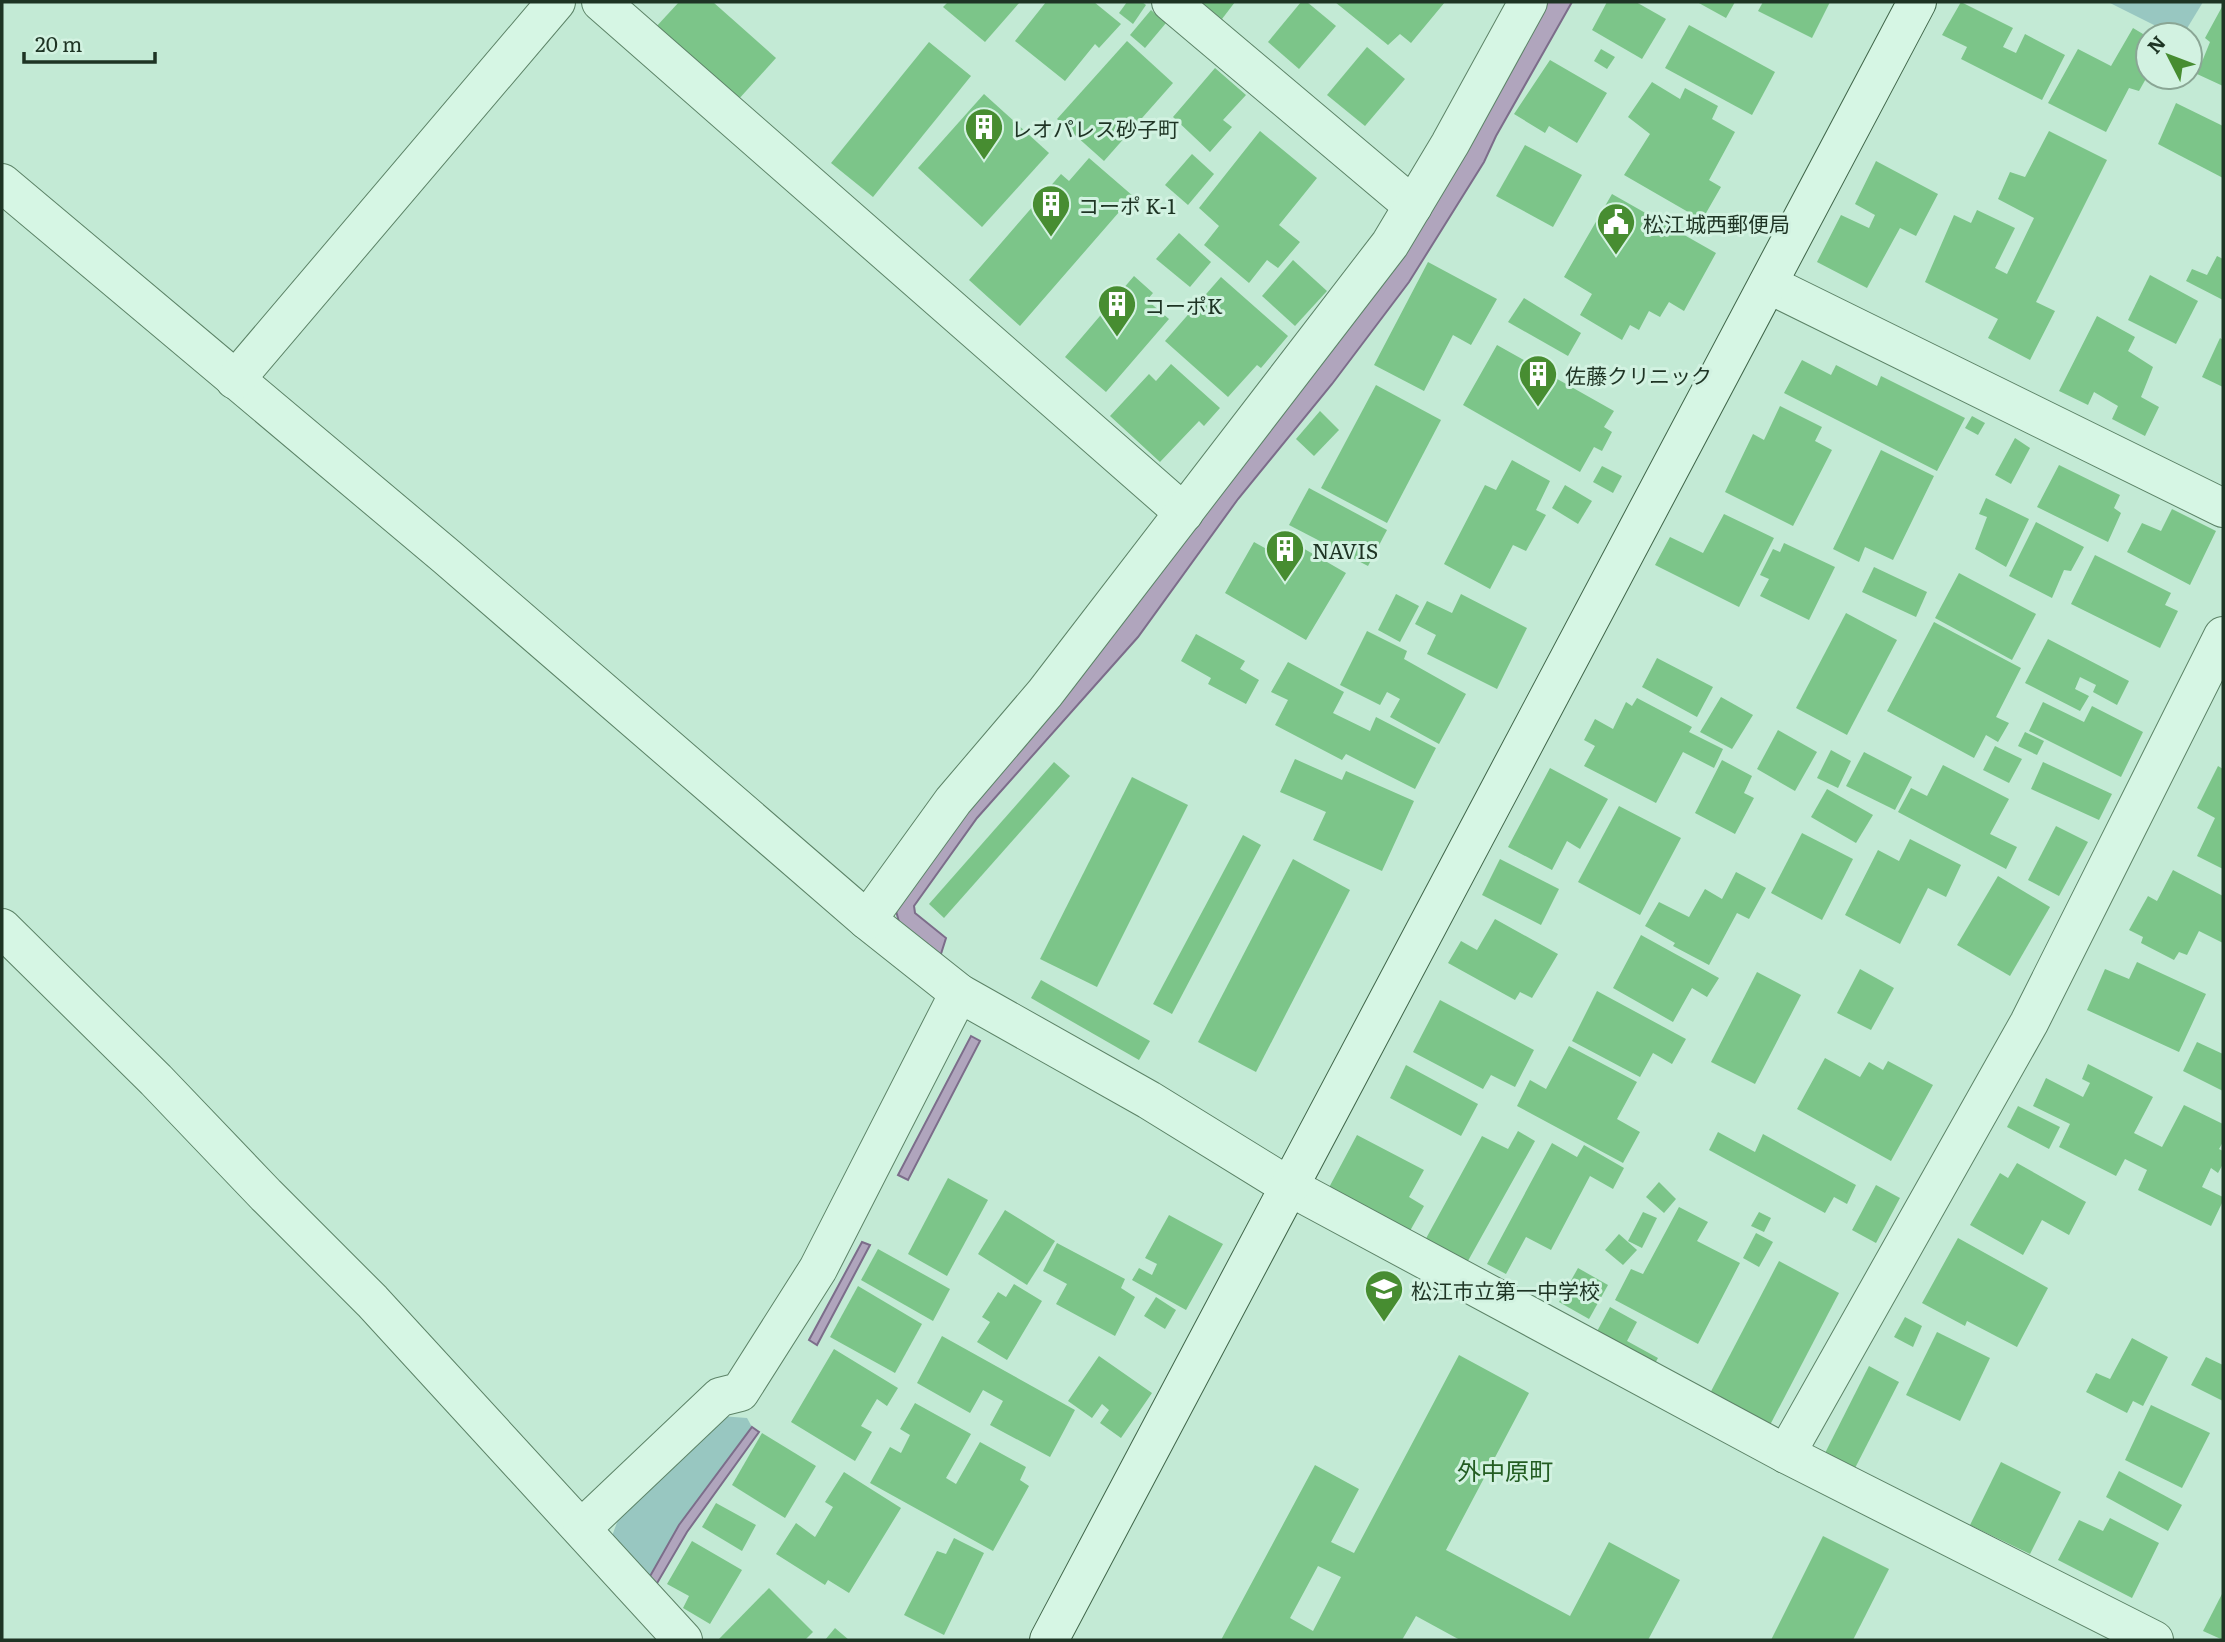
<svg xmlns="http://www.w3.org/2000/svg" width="2225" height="1642" font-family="Literata,'Noto Sans JP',serif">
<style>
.green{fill:#98c7c1}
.water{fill:#b0a5bd;stroke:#7c6d8a;stroke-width:2}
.building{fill:#7cc589;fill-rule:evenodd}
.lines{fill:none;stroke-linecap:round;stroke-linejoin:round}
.street-casing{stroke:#5c8367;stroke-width:40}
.secondary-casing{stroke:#3f6549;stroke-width:40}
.street{stroke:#d6f6e4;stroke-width:38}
.secondary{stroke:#d6f6e4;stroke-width:38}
.labels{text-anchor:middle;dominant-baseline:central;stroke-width:6;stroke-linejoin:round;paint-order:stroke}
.poi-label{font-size:21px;fill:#1e3424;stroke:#d2f2e1;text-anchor:start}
.quarter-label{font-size:24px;fill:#235d22;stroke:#d2f2e1}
</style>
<rect width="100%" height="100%" fill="#c3ead5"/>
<g class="green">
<polygon points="2108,2 2203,2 2183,35 2174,35"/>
<polygon points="720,1416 747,1418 752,1427 679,1525 649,1578 612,1536 622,1509"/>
</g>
<g class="water">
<polygon points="1545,2 1572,2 1496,136 1484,162 1409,282 1332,384 1238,499 1138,637 977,818 914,906 915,913 946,938 940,957 899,922 896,911"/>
<polygon points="971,1036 980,1041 908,1180 898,1175"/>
<polygon points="862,1242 870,1245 817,1345 809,1340"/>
<polygon points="752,1427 759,1432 687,1532 656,1585 649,1578 679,1525"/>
</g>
<g class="building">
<polygon points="679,2 713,2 776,58 737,101 655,28"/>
<polygon points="948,2 1020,2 985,42 943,7"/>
<polygon points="1046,2 1094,2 1121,24 1099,48 1095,44 1065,81 1015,41"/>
<polygon points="1127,2 1142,2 1146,5 1133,24 1119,13"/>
<polygon points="1201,2 1235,2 1222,19"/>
<polygon points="1301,2 1307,2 1336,26 1299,69 1268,42"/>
<polygon points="1335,2 1445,2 1411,43 1400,34 1388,45"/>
<polygon points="1607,2 1636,2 1666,19 1642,59 1592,30"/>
<polygon points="1697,2 1735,2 1726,18"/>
<polygon points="1763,2 1830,2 1812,38 1758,11"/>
<polygon points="1961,2 2013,28 2003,47 2016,53 2025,34 2065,55 2042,100 1961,59 1967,47 1942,35"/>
<polygon points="2223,5 2223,86 2197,74 2210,42 2205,38"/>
<polygon points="1151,10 1166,23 1145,48 1130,35"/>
<polygon points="1689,25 1775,72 1752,115 1665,68"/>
<polygon points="2133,28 2148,37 2148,75 2139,91 2129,88 2106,132 2048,103 2078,49 2111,66"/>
<polygon points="1127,41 1173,83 1104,161 1057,119"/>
<polygon points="929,42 971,76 873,197 831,163"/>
<polygon points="1367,47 1405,79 1365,126 1327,95"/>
<polygon points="1601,49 1615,57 1607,69 1594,61"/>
<polygon points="1550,60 1607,93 1577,143 1549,126 1545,133 1514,114"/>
<polygon points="1215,68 1246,95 1223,120 1232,127 1210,152 1173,117"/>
<polygon points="1652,82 1680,99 1685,88 1718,106 1712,119 1735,132 1709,180 1721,187 1702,220 1624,175 1650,134 1628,117"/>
<polygon points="984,94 1049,153 982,227 918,168"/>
<polygon points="2176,103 2223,126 2223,178 2158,144"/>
<polygon points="1260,131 1317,178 1279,225 1300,242 1278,268 1267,260 1249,283 1204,245 1219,226 1199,208"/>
<polygon points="2049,131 2107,160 2036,302 2055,311 2030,360 1988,338 1998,319 1925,282 1954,215 1971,223 1977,210 2015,228 1995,268 2007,274 2034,218 1998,199 2010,172 2025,177"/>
<polygon points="1525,145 1582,175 1553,227 1496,196"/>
<polygon points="1192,154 1214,174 1188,205 1165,185"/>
<polygon points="1089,158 1133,196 1020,326 969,280 1061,174 1069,181"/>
<polygon points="1876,161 1938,194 1916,236 1900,228 1867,288 1817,262 1841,215 1869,228 1875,215 1855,204"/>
<polygon points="1612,194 1716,253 1684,311 1669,302 1660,317 1649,311 1639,330 1630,325 1622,340 1580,315 1592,294 1564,277"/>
<polygon points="1179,233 1211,262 1190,287 1156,259"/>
<polygon points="2217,256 2223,259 2223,300 2186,281 2192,269 2207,275"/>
<polygon points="1293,260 1327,291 1295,326 1262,296"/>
<polygon points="1428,262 1497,299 1471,345 1453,335 1424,391 1374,365"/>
<polygon points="2150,275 2198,301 2176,344 2128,320"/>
<polygon points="1134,276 1153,293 1147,300 1169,319 1106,392 1065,357"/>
<polygon points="1221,277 1288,336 1261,368 1257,365 1228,397 1165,341"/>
<polygon points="1524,298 1581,333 1568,356 1508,322"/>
<polygon points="2097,316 2135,337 2128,351 2153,367 2141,397 2159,407 2145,436 2112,419 2118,406 2094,392 2088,405 2059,391"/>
<polygon points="2220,338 2223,340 2223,387 2202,377"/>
<polygon points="1497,345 1614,411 1604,427 1612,432 1602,451 1594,447 1580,472 1463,405"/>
<polygon points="1802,360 1831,375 1836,365 1877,386 1881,376 1965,418 1937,471 1784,393"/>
<polygon points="1171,364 1220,408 1204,426 1199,421 1160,462 1110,416 1149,374 1156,381"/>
<polygon points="1376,385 1441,420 1387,523 1321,488"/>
<polygon points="1780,406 1822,427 1815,441 1832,450 1793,526 1725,492 1753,434 1764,440"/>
<polygon points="1320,411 1339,430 1314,456 1296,439"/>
<polygon points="1972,416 1985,423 1978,435 1965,428"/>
<polygon points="2015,438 2030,448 2011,484 1995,475"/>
<polygon points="1881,450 1934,476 1893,560 1865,547 1859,562 1833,549"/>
<polygon points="1512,460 1550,481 1536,510 1546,515 1526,551 1513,545 1490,589 1444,564 1485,485 1496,490"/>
<polygon points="2059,465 2120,495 2114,508 2121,513 2108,542 2037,507"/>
<polygon points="1602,466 1622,476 1613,493 1593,482"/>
<polygon points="1565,485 1592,501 1578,524 1552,508"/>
<polygon points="1309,488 1387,530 1368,566 1289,525"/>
<polygon points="1986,498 2029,519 2006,567 1975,549 1987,517 1979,514"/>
<polygon points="2172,509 2216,531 2190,585 2127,552 2142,523 2161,531"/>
<polygon points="1724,514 1774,538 1739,607 1655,565 1670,537 1703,553"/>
<polygon points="2036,522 2084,547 2071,571 2064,570 2052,598 2009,576"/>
<polygon points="1282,536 1346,573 1306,640 1225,593 1254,542 1272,552"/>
<polygon points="1784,543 1835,567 1809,620 1760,596 1769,579 1760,575 1773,549 1780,552"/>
<polygon points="2095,555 2171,593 2165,605 2178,611 2160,648 2071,604"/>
<polygon points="1874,567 1927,592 1916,617 1862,592"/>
<polygon points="1959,573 2036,614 2012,660 1935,618"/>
<polygon points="1396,594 1419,606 1400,642 1378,630"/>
<polygon points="1461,594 1527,628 1497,689 1427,654 1436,635 1415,624 1427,601 1452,613"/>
<polygon points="1846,613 1897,640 1847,735 1796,708"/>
<polygon points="1934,622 2021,668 1996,717 2009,723 1998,742 1986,735 1974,758 1887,711"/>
<polygon points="1367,631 1407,651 1404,659 1466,694 1439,744 1390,717 1400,699 1387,692 1380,705 1340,685"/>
<polygon points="1196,634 1245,661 1240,669 1259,680 1246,704 1208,684 1211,678 1181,661"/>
<polygon points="2048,639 2129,681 2117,705 2093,692 2096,685 2080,677 2075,689 2089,696 2080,711 2025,683"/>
<polygon points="1657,658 1713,687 1697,717 1642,687"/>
<polygon points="1288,662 1344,692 1333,713 1370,731 1376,717 1436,748 1415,789 1346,754 1342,760 1275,725 1288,700 1271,692"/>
<polygon points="1721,697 1753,715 1732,749 1700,732"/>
<polygon points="1637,698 1692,727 1689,732 1723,749 1714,768 1683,752 1656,803 1584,766 1595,746 1584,740 1595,719 1613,729 1626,702 1632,706"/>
<polygon points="2043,702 2084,722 2092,706 2143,732 2121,777 2029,731"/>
<polygon points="1778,730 1817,752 1795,791 1757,769"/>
<polygon points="2025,732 2044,741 2037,755 2018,746"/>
<polygon points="1995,746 2022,759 2009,783 1983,770"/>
<polygon points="1831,750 1851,761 1838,788 1817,778"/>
<polygon points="1864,752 1912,777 1895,810 1846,786"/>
<polygon points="1295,759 1342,780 1346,771 1414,801 1382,871 1313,840 1326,812 1280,792"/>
<polygon points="1722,760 1752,776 1744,793 1754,798 1735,834 1695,813"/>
<polygon points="1054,762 1070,776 944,918 929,904"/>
<polygon points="2043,762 2112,794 2099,820 2031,789"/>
<polygon points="1943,765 2009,799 1990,834 2017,847 2006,869 1898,812 1911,788 1927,796"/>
<polygon points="2218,766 2223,769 2223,869 2197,856 2215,818 2197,808"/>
<polygon points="1550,768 1608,799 1580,849 1567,841 1552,870 1508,847"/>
<polygon points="1132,777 1188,805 1097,987 1040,959"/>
<polygon points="1827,789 1873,815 1856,843 1811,817"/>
<polygon points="1619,806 1681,838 1640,915 1578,882"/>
<polygon points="2056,826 2088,842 2059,896 2028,880"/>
<polygon points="1802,833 1853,859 1822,920 1771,893"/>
<polygon points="1243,835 1261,845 1172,1014 1153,1004"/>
<polygon points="1910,839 1961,865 1946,897 1928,888 1900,944 1845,915 1878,850 1899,861"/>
<polygon points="1293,859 1350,890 1256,1072 1198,1042"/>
<polygon points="1500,859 1559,889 1541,925 1482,895"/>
<polygon points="2173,870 2223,896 2223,943 2199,931 2187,955 2179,952 2174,960 2141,943 2143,937 2129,930 2148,896 2157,901"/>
<polygon points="1736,872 1766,888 1749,919 1737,913 1709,965 1673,946 1675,943 1645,926 1659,902 1689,917 1705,889 1722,899"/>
<polygon points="1998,876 2050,907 2010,976 1957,945"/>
<polygon points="1495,919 1558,954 1532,998 1520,992 1515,1000 1448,963 1461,941 1477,950"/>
<polygon points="1641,935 1719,978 1707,997 1692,988 1673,1022 1613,988"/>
<polygon points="2137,962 2206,994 2179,1052 2087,1010 2105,969 2129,979"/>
<polygon points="1860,969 1894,988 1871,1030 1837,1013"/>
<polygon points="1757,972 1801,995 1755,1084 1711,1062"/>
<polygon points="1041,980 1150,1041 1139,1060 1031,998"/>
<polygon points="1597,991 1686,1039 1672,1064 1653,1053 1640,1077 1572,1041"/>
<polygon points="1440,1000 1534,1050 1515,1087 1491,1075 1483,1089 1413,1052"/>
<polygon points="2197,1042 2223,1054 2223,1091 2183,1071"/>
<polygon points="1569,1046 1637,1082 1617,1119 1640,1132 1623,1163 1517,1106 1530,1080 1546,1089"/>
<polygon points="1825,1058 1860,1077 1869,1062 1883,1070 1888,1061 1933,1085 1891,1161 1797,1109"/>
<polygon points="2088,1064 2153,1097 2134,1133 2162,1147 2184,1105 2223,1124 2223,1142 2219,1149 2223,1151 2223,1164 2218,1173 2211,1168 2202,1187 2223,1197 2223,1201 2211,1226 2138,1190 2147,1170 2125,1159 2116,1176 2059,1147 2070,1124 2033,1106 2046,1078 2083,1097 2090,1083 2082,1079"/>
<polygon points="1406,1065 1478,1104 1461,1136 1390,1098"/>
<polygon points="2018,1106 2060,1127 2049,1149 2007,1127"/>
<polygon points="1518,1131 1535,1141 1464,1268 1423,1244 1482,1136 1508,1149"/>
<polygon points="1718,1132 1755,1152 1763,1134 1856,1185 1847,1204 1834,1197 1825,1213 1709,1150"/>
<polygon points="1357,1135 1424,1170 1409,1197 1424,1206 1406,1238 1325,1195"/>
<polygon points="1552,1143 1577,1157 1584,1145 1624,1168 1613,1189 1590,1176 1551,1250 1526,1237 1506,1274 1487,1264"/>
<polygon points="2017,1163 2086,1202 2069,1235 2042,1220 2023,1255 1970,1225 2000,1173 2008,1178"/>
<polygon points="948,1178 988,1200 947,1276 908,1254"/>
<polygon points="1659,1182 1676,1199 1664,1213 1646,1197"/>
<polygon points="1876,1185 1900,1198 1876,1243 1852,1230"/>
<polygon points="1679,1207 1708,1222 1697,1241 1740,1263 1698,1344 1615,1300 1631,1269 1643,1274"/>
<polygon points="1005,1210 1055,1241 1027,1285 978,1254"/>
<polygon points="1643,1212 1657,1218 1642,1248 1628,1241"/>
<polygon points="1759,1212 1771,1218 1764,1232 1751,1226"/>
<polygon points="1169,1215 1223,1244 1186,1310 1132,1280 1139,1268 1152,1275 1157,1264 1145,1258"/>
<polygon points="1756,1233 1773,1242 1759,1267 1743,1258"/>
<polygon points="1619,1234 1637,1250 1623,1265 1605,1250"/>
<polygon points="1958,1238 2048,1288 2017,1347 1967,1321 1965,1326 1922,1303"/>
<polygon points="1057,1243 1125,1279 1121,1288 1135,1297 1115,1336 1056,1304 1067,1284 1043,1271"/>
<polygon points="878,1249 950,1289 933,1321 861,1280"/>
<polygon points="1779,1261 1839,1293 1770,1425 1707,1399"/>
<polygon points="1578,1268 1608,1285 1589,1319 1559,1302"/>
<polygon points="1014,1284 1042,1301 1007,1360 977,1342 990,1322 982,1317 998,1292 1006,1297"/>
<polygon points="858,1286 922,1324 895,1373 830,1337"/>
<polygon points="1156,1297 1176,1310 1165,1329 1144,1316"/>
<polygon points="1610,1307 1637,1322 1627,1341 1658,1358 1650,1372 1593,1339"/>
<polygon points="1905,1317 1922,1326 1913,1347 1894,1337"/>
<polygon points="1937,1332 1990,1358 1960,1421 1906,1395"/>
<polygon points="942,1336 1075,1410 1050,1457 990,1425 1003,1401 983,1390 970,1413 917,1383"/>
<polygon points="2132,1338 2168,1357 2143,1406 2133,1401 2127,1413 2086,1392 2096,1373 2110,1379"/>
<polygon points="834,1349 898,1388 887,1406 877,1399 861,1426 872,1432 855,1461 791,1422"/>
<path d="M1459 1355 1529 1393 1446 1550 1570 1616 1609 1542 1680 1580 1648 1640H1460L1416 1616 1402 1640H1221L1315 1465 1359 1489 1331 1542 1354 1553ZM1318 1566 1341 1577 1313 1631 1290 1618Z"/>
<polygon points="1099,1356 1152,1393 1121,1438 1100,1423 1109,1410 1102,1404 1092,1418 1068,1401"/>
<polygon points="2206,1357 2223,1365 2223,1401 2191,1385"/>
<polygon points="1869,1366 1899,1382 1853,1472 1823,1457"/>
<polygon points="915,1403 971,1434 946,1478 956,1484 980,1442 1026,1467 1020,1480 1029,1486 993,1551 870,1483 890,1447 901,1453 910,1435 900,1429"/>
<polygon points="2151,1405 2210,1433 2182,1488 2125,1460"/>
<polygon points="762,1433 816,1466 785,1518 732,1485"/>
<polygon points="2001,1462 2061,1492 2030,1554 1970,1525"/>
<polygon points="2119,1471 2182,1505 2168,1531 2106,1497"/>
<polygon points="844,1472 901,1508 849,1593 828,1580 825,1585 776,1554 796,1523 815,1537 833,1507 825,1502"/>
<polygon points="716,1503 756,1525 742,1551 702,1527"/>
<polygon points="2110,1518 2159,1543 2132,1598 2058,1560 2079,1520 2103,1531"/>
<polygon points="1823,1536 1889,1569 1853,1640 1771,1640"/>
<polygon points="954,1538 984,1553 944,1635 904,1615 937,1551 946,1554"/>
<polygon points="692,1541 742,1570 710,1624 683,1608 689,1596 667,1584"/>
<polygon points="769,1588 813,1632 805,1640 718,1640"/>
<polygon points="2223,1592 2223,1640 2203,1631"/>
<polygon points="835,1628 849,1640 825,1640"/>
</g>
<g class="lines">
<g class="street-casing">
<g id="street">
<polyline points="601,2 1184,513"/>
<polyline points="1171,2 1413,206"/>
<polyline points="2,183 447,557 867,920 959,993 1149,1100 1290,1187 1786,1454 2154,1640"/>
<polyline points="1768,284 2223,508"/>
<polyline points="235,380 556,2"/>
<polyline points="867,920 953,801 1045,693 1390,244 1450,144 1528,2"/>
<polyline points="2,928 156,1080 266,1195 372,1301 683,1640"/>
<polyline points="1786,1454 2029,1023 2223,636"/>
<polyline points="582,1528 720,1397 740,1392 818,1269 959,993"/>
</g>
</g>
<g class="secondary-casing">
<polyline id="secondary" points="1049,1640 1917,2"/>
</g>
<use href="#street" class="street"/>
<use href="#secondary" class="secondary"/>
</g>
<defs>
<g id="building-pin" transform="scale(2.0125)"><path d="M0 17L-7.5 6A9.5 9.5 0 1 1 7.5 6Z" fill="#478d31" stroke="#d2f2e1"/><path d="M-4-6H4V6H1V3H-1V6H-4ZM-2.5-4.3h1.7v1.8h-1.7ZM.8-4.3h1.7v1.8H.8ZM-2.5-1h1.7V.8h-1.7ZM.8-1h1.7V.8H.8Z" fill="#fff"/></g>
<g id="civic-pin" transform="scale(2.0125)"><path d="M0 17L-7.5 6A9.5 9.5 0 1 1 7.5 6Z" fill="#478d31" stroke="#d2f2e1"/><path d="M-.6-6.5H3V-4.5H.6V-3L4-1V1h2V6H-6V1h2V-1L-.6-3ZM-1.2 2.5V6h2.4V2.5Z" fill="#fff"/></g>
<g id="school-pin" transform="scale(2.0125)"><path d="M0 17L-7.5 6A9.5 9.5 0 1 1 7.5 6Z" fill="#478d31" stroke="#d2f2e1"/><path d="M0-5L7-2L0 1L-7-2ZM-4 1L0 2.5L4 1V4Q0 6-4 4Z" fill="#fff"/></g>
</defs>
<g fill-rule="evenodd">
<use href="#building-pin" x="984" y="127"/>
<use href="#building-pin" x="1051" y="204"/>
<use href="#civic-pin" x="1616" y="222"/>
<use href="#building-pin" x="1117" y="304"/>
<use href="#building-pin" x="1538" y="374"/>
<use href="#building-pin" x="1285" y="549"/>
<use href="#school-pin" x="1384" y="1289"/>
</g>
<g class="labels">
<g class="poi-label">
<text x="1011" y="127">レオパレス砂子町</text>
<text x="1078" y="204">コーポ K-1</text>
<text x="1643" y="222">松江城西郵便局</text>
<text x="1144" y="304">コーポK</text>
<text x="1565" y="374">佐藤クリニック</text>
<text x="1312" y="549">NAVIS</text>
<text x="1411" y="1289">松江市立第一中学校</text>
</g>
<g class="quarter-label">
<text x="1505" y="1469">外中原町</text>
</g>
</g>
<rect width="2225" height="1642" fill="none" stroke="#1e3424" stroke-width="7"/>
<g transform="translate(2169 56) rotate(312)"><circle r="33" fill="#d2f2e1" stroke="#8aa695" stroke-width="2"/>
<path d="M0-5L12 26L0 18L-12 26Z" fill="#478d31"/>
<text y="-10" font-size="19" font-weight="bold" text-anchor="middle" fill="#1e3424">N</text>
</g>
<path d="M24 52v10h131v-10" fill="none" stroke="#1e3424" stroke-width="3.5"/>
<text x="35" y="52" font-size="21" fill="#1e3424" stroke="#d2f2e1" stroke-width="5" paint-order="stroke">20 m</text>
</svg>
